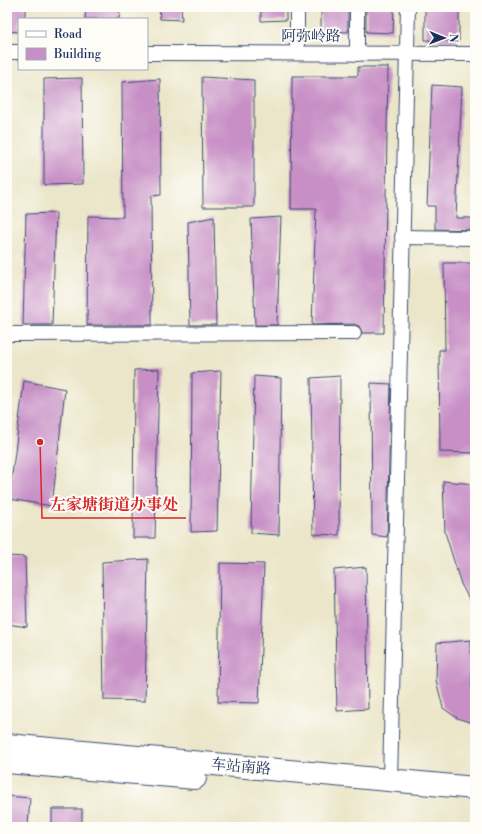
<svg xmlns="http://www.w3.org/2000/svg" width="482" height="834" font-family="'Libre Bodoni','Noto Serif SC',serif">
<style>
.building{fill:#c78fc6}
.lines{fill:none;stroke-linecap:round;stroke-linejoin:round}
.street-casing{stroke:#3a4a6e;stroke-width:16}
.primary-casing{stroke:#3a4a6e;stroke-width:24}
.street{stroke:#fff;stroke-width:14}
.primary{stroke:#fff;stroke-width:22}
.labels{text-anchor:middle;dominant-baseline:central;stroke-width:4;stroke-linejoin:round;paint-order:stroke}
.street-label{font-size:15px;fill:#1b2f5e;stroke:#fdfcf7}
.leader{fill:none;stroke:#d62828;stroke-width:1.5}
.callout-dot{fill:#d62828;stroke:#fdfcf7;stroke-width:1.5}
.callout-label{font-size:16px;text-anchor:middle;font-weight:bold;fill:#d62828;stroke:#fdfcf7;stroke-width:4;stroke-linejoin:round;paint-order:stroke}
</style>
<rect width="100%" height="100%" fill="#fdfcf7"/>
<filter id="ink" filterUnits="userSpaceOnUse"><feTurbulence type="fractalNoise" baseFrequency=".025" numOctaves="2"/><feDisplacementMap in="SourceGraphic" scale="8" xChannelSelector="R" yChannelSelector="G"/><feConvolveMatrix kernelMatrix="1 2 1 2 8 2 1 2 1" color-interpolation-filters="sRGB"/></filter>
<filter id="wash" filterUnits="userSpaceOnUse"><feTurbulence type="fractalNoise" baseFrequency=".012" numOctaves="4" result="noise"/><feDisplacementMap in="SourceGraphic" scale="16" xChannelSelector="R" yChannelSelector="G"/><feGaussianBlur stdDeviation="0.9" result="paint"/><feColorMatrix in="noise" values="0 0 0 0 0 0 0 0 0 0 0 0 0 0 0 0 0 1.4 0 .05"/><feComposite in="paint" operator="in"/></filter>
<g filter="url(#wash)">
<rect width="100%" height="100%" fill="#ebe6c9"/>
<g id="blocks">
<g class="building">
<polygon points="7,7 26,8 24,19 19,19 19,32 7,31"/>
<polygon points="86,7 120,7 119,19 85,19"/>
<polygon points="159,7 181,7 182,20 160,19"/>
<polygon points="261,7 286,7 286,20 261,21"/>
<polygon points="321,7 348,7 348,32 321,31"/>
<polygon points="366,7 394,7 393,33 366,32"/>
<polygon points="425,7 459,7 459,41 425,40"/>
<polygon points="358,67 388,67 384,333 362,333 359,326 354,324 312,325 316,209 291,209 292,76 358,76"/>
<polygon points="202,77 254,80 254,207 203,207"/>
<polygon points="82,78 83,184 44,185 44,79"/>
<polygon points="160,79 161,195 151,196 152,325 87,325 88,216 123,217 122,82"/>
<polygon points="432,85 462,87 456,218 475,218 475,230 435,229 435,206 427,206"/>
<polygon points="56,213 52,325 23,325 26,214"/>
<polygon points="214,217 216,325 190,325 188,222"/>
<polygon points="281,217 277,325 255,325 251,219"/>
<polygon points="444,263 475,263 475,453 440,452 439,350 445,350"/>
<polygon points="159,369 155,538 133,538 134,370"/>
<polygon points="221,371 217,531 191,532 192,373"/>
<polygon points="254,376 281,378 279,535 251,533"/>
<polygon points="340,376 339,535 313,534 311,378"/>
<polygon points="24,381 65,389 52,506 9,499"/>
<polygon points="371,383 391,384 387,537 372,535"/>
<polygon points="443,481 475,484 475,610 461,584 445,532"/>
<polygon points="7,556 25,557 27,627 7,624"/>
<polygon points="148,559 145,701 104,700 102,562"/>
<polygon points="220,563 264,564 259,703 218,702"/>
<polygon points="366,567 368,709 337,711 334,570"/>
<polygon points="471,640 472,688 475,688 475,724 457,718 443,708 436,680 437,643"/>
<polygon points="7,796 30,798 28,827 7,827"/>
<rect x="52" y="809" width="30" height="18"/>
</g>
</g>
</g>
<g filter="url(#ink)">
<use href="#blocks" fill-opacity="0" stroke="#3a4a6e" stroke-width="1"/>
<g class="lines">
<g class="street-casing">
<g id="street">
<polyline points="297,7 297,53"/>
<polyline points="7,52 19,52"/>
<polyline points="147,53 475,54"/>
<polyline points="357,54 357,7"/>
<polyline points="402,237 475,238"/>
<polyline points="7,334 354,333"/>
<polyline points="390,781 408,7"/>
</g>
</g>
<g class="primary-casing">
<g id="primary">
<polyline points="7,745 475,788"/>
<polyline points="7,762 195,778"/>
</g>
</g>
<use href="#street" class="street"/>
<use href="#primary" class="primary"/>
</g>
</g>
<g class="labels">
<g class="street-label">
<text x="311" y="36">阿弥岭路</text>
<text transform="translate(241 767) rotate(5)">车站南路</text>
</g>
</g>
<path class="leader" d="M40 442L42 518H186"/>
<circle class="callout-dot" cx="40" cy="442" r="4"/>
<g class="callout-label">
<text x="114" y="510">左家塘街道办事处</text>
</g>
<rect width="482" height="834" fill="none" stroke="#fdfcf7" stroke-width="24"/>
<rect x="18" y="18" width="130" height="52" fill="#fdfcf7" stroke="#a3aaba"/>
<rect x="26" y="31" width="20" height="6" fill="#ffffff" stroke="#a3aaba"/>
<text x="54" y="38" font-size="12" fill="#1b2f5e">Road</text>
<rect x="26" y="48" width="20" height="12" fill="#c78fc6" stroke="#a3aaba"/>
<text x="54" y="58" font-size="12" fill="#1b2f5e">Building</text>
<g transform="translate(444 38) rotate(91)" stroke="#fdfcf7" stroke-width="3" paint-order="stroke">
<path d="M0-3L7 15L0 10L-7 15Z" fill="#1b2f5e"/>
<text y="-6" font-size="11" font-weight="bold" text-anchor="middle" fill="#1b2f5e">N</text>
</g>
</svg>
